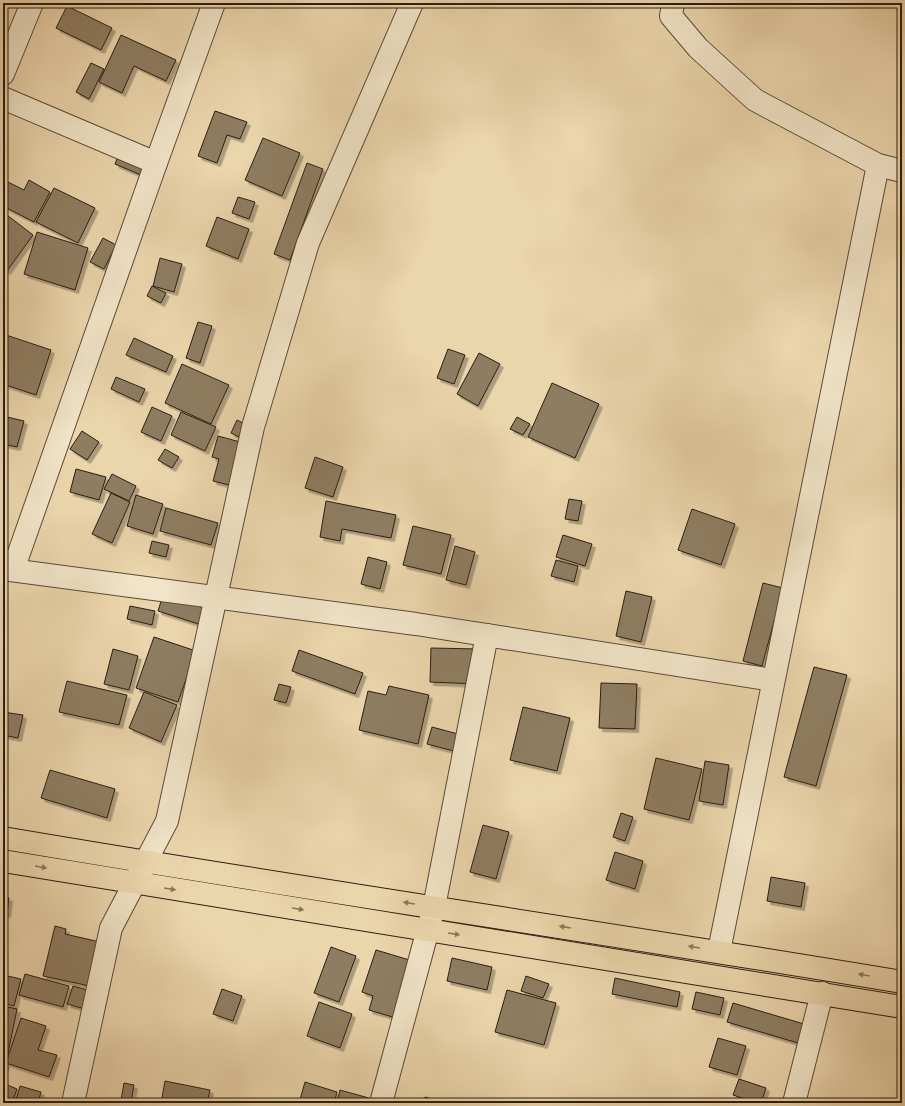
<svg xmlns="http://www.w3.org/2000/svg" width="905" height="1106" font-family="Vollkorn,serif">
<style>
.building{fill:#8f7d62;stroke:#2b1d12;filter:url(#shadow)}
.lines{fill:none;stroke-linecap:round;stroke-linejoin:round}
.minor-casing{stroke:#5b4b38;stroke-width:24}
.major-casing{stroke:#2b1d12;stroke-width:24}
.minor{stroke:#f2e4c8;stroke-width:22}
.major{stroke:#ebd5ab;stroke-width:22}
.oneway{fill:#8b795e}
</style>
<defs>
<filter id="shadow"><feDropShadow dx="3.5" dy="3.5" stdDeviation="0" flood-color="#0004"/></filter>
</defs>
<rect width="100%" height="100%" fill="#ebd5ab"/>
<filter id="stains"><feTurbulence type="fractalNoise" baseFrequency=".005" numOctaves="4"/><feColorMatrix values="0 0 0 0 .2 0 0 0 0 .09 0 0 0 0 .02 0 0 0 .5 -.17"/></filter>
<radialGradient id="worn" r=".72"><stop offset=".6" stop-color="#630" stop-opacity="0"/><stop offset="1" stop-color="#630" stop-opacity=".3"/></radialGradient>
<g class="building">
<polygon points="67,6 112,28 101,50 56,28"/>
<polygon points="121,35 176,60 166,81 134,66 122,93 99,82"/>
<polygon points="91,63 104,69 89,99 76,92"/>
<polygon points="215,111 247,122 240,139 227,135 217,163 198,156"/>
<polygon points="263,138 300,153 282,196 245,180"/>
<polygon points="123,144 148,154 141,175 115,164"/>
<polygon points="307,163 323,169 290,260 274,254"/>
<polygon points="29,180 50,192 34,222 3,206 3,192 8,182 24,190"/>
<polygon points="54,188 95,208 78,243 36,222"/>
<polygon points="238,197 255,202 249,219 232,213"/>
<polygon points="3,212 33,235 7,271 3,268"/>
<polygon points="217,217 249,229 238,259 206,246"/>
<polygon points="37,232 88,248 75,290 24,274"/>
<polygon points="103,238 116,245 104,269 90,262"/>
<polygon points="160,258 182,264 174,292 153,286"/>
<polygon points="152,286 166,293 161,303 147,296"/>
<polygon points="198,322 212,326 200,363 186,358"/>
<polygon points="3,334 51,350 36,395 3,384"/>
<polygon points="134,338 173,356 166,372 126,355"/>
<polygon points="448,349 465,355 454,384 437,378"/>
<polygon points="479,353 500,364 478,406 457,394"/>
<polygon points="182,364 229,385 211,424 165,403"/>
<polygon points="116,377 145,389 139,402 111,389"/>
<polygon points="552,383 599,404 575,458 528,437"/>
<polygon points="152,407 172,416 161,441 141,432"/>
<polygon points="181,412 216,427 205,451 171,435"/>
<polygon points="3,416 24,421 17,447 3,444"/>
<polygon points="517,417 530,424 523,435 510,429"/>
<polygon points="237,420 259,431 253,444 231,433"/>
<polygon points="82,431 99,442 87,460 70,449"/>
<polygon points="218,436 244,443 233,486 213,481 219,459 212,457"/>
<polygon points="165,449 179,457 172,468 158,460"/>
<polygon points="315,457 343,467 333,497 305,488"/>
<polygon points="76,469 106,477 99,500 70,492"/>
<polygon points="112,474 136,486 129,501 104,489"/>
<polygon points="111,493 130,502 112,543 92,534"/>
<polygon points="136,495 163,504 153,534 127,526"/>
<polygon points="569,499 582,501 578,521 565,519"/>
<polygon points="326,501 396,515 391,538 342,529 340,541 320,537"/>
<polygon points="166,508 218,523 211,545 160,531"/>
<polygon points="692,509 735,524 721,565 678,550"/>
<polygon points="413,526 451,535 441,574 403,565"/>
<polygon points="563,535 592,544 585,566 556,557"/>
<polygon points="152,541 169,545 166,557 149,553"/>
<polygon points="455,546 475,552 466,585 446,580"/>
<polygon points="368,557 387,562 380,589 361,584"/>
<polygon points="556,560 578,566 574,582 551,576"/>
<polygon points="763,583 783,588 762,666 743,661"/>
<polygon points="626,591 652,597 641,642 616,636"/>
<polygon points="163,595 220,613 214,629 158,611"/>
<polygon points="130,606 155,611 152,625 127,619"/>
<polygon points="154,637 196,651 178,702 136,688"/>
<polygon points="431,648 479,649 477,684 430,682"/>
<polygon points="113,649 138,656 129,690 104,684"/>
<polygon points="299,650 363,673 355,694 292,671"/>
<polygon points="814,667 847,675 816,786 784,777"/>
<polygon points="67,681 127,695 119,725 59,712"/>
<polygon points="601,683 637,684 635,729 599,728"/>
<polygon points="279,684 291,687 286,703 274,700"/>
<polygon points="389,686 429,695 418,744 359,730 368,691 386,695"/>
<polygon points="144,692 177,705 161,742 129,728"/>
<polygon points="523,707 570,718 557,771 510,760"/>
<polygon points="3,712 23,715 18,738 3,735"/>
<polygon points="432,727 458,734 454,751 427,744"/>
<polygon points="656,758 702,769 689,820 644,809"/>
<polygon points="705,761 729,765 723,805 699,801"/>
<polygon points="50,770 115,789 107,818 41,798"/>
<polygon points="621,813 633,817 625,841 613,837"/>
<polygon points="483,825 509,832 496,879 470,872"/>
<polygon points="615,852 643,861 635,889 606,880"/>
<polygon points="771,877 805,883 801,907 767,901"/>
<polygon points="3,897 9,898 7,914 3,914"/>
<polygon points="55,926 66,929 65,934 100,942 90,986 43,976"/>
<polygon points="331,947 356,956 339,1002 314,993"/>
<polygon points="376,950 413,961 396,1018 369,1010 373,996 362,992"/>
<polygon points="452,958 492,967 487,990 447,981"/>
<polygon points="25,974 69,986 63,1007 19,995"/>
<polygon points="3,975 21,979 14,1006 3,1003"/>
<polygon points="526,976 549,984 543,998 521,991"/>
<polygon points="615,978 680,992 677,1007 612,994"/>
<polygon points="73,986 91,991 85,1009 67,1004"/>
<polygon points="222,989 242,996 233,1021 213,1014"/>
<polygon points="507,990 556,1003 544,1045 495,1032"/>
<polygon points="696,992 724,998 720,1015 692,1009"/>
<polygon points="319,1002 352,1014 340,1048 307,1036"/>
<polygon points="733,1003 804,1024 798,1043 727,1022"/>
<polygon points="3,1006 17,1009 5,1068 3,1067"/>
<polygon points="21,1018 46,1026 38,1050 57,1055 49,1077 6,1063"/>
<polygon points="718,1038 746,1046 737,1075 709,1067"/>
<polygon points="739,1079 766,1088 761,1103 757,1103 733,1095"/>
<polygon points="165,1081 210,1090 207,1103 161,1103"/>
<polygon points="305,1082 337,1092 334,1103 299,1103"/>
<polygon points="3,1083 17,1089 12,1103 3,1101"/>
<polygon points="124,1083 134,1085 131,1102 121,1100"/>
<polygon points="20,1086 41,1092 38,1103 15,1103"/>
<polygon points="340,1090 369,1098 368,1103 337,1103"/>
<polygon points="425,1097 446,1103 424,1103"/>
</g>
<g class="lines">
<g class="minor-casing">
<g id="minor">
<polyline points="673,3 671,16 698,48 755,100 878,165 902,171"/>
<polyline points="3,74 32,3"/>
<polyline points="3,98 156,163"/>
<polyline points="3,569 416,624 773,680"/>
<polyline points="13,570 156,163 214,3"/>
<polyline points="719,951 878,165"/>
<polyline points="73,1103 111,928 167,821 253,427 308,243 412,3"/>
<polyline points="381,1103 434,907 487,635"/>
<polyline points="794,1103 822,993"/>
</g>
</g>
<g class="major-casing">
<g id="major">
<path d="M3 838C302 889 603 932 902 982"/>
<polyline points="3,861 902,1007"/>
</g>
</g>
<use href="#minor" class="minor"/>
<use href="#major" class="major"/>
</g>
<defs><path id="oneway-solid" d="M-6-.8H1V-3.2L6.5 0L1 3.2V.8H-6Z"/></defs>
<g class="oneway">
<use href="#oneway-solid" transform="translate(41 867) rotate(10)"/>
<use href="#oneway-solid" transform="translate(170 889) rotate(9)"/>
<use href="#oneway-solid" transform="translate(409 903) rotate(-171)"/>
<use href="#oneway-solid" transform="translate(298 909) rotate(9)"/>
<use href="#oneway-solid" transform="translate(565 927) rotate(-171)"/>
<use href="#oneway-solid" transform="translate(454 934) rotate(9)"/>
<use href="#oneway-solid" transform="translate(694 947) rotate(-171)"/>
<use href="#oneway-solid" transform="translate(864 975) rotate(-170)"/>
</g>
<rect width="905" height="1106" fill="none" stroke="#ebd5ab" stroke-width="16"/>
<rect x="4" y="4" width="897" height="1098" fill="none" stroke="#2b1d12" stroke-width="2"/>
<rect x="8" y="8" width="889" height="1090" fill="none" stroke="#2b1d12"/>
<rect width="100%" height="100%" filter="url(#stains)"/>
<rect width="100%" height="100%" fill="url(#worn)"/>
</svg>
